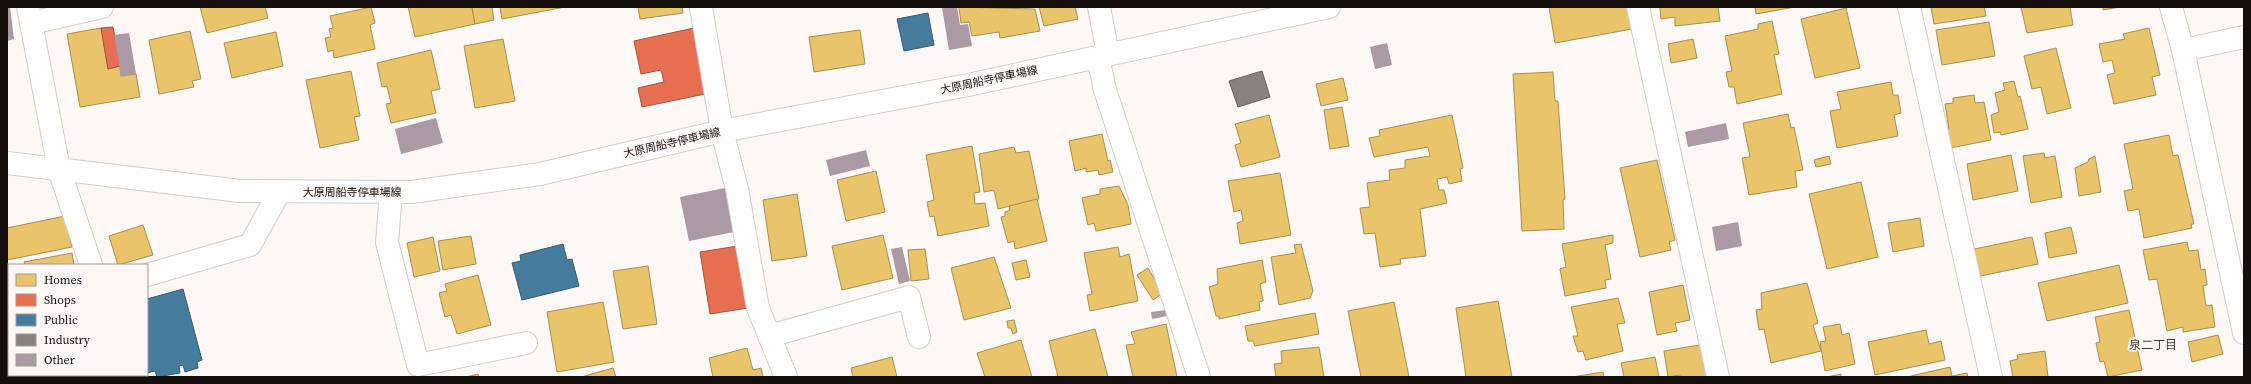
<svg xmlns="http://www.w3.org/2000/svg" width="2251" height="384" font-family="'Source Serif 4','Noto Sans JP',serif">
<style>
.homes{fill:#e9c46a;stroke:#a98e4e}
.shops{fill:#e76f51;stroke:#a8523c}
.public{fill:#457b9d;stroke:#365b71}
.industry{fill:#8a817c;stroke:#675f5a}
.building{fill:#ab99a3}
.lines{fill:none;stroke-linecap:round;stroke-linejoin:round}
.street-casing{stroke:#d3cecb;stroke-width:24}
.secondary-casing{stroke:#d3cecb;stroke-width:24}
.street{stroke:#fefefe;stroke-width:22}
.secondary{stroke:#fefefe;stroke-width:22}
.labels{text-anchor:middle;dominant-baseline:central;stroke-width:4;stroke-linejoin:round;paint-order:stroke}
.street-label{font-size:11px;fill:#140f0b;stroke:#fef7f3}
.neighbourhood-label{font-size:12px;fill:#4a3c34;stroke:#fef7f3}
</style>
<rect width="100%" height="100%" fill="#fbf8f6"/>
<g class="homes">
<polygon points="200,7 265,7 268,18 207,33"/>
<polygon points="371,7 375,23 370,25 375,49 334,58 333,50 328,52 325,38 331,37 329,29 333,28 330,16"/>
<polygon points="408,7 472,7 475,24 415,37"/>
<polygon points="472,7 492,7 494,20 475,24"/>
<polygon points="500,7 565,7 502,19"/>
<polygon points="638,7 682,7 683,13 640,19"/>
<polygon points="959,7 1035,9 1040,31 1000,38 999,32 972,36 969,22 961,23"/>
<polygon points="1039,7 1075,7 1078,19 1044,26"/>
<polygon points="1549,7 1628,7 1632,29 1555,43"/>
<polygon points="1660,7 1718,7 1720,21 1675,26 1675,17 1661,19"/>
<polygon points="1755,7 1795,7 1756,14"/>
<polygon points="1931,7 1984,7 1986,16 1934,24"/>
<polygon points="2021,7 2070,7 2073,25 2027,33"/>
<polygon points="2103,7 2120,7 2103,10"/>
<polygon points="1846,8 1860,68 1815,78 1801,19"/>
<polygon points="1772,21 1779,54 1774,55 1782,94 1737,104 1734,87 1729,87 1726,72 1732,71 1725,36 1758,29 1758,24"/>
<polygon points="1989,22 1995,56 1942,65 1936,30"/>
<polygon points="101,28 108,69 120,66 121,76 136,74 140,97 80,107 67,34"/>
<polygon points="2149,28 2160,75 2152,77 2156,95 2114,104 2107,75 2115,73 2112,60 2103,62 2099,44 2125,39 2123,34"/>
<polygon points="860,30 865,64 814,72 809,37"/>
<polygon points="190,31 201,79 192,81 194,87 159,94 149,40"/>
<polygon points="276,32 283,66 232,78 224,43"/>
<polygon points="503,39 515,101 475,108 464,46"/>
<polygon points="1693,39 1697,58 1671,63 1668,44"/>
<polygon points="2056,48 2071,108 2047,114 2041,87 2032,89 2024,56"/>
<polygon points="431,50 440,89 431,91 436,113 391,123 386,104 391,103 387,86 382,87 377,63"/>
<polygon points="351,71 360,116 354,117 359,140 320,148 306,80"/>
<polygon points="1553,72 1555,101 1558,101 1565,199 1563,200 1564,229 1522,231 1513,74"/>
<polygon points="1343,78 1348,100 1321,106 1316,84"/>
<polygon points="2014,81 2018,97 2020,96 2028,129 2001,135 2000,132 1994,133 1991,115 1999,112 1995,93 2005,90 2003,83"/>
<polygon points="1891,82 1893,95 1898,95 1901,113 1894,115 1898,136 1837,148 1830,111 1841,109 1837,92"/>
<polygon points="1974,95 1975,103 1984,102 1991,140 1950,148 1946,129 1949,129 1945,104 1953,103 1953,98"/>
<polygon points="1342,107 1349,146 1330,149 1324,110"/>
<polygon points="1788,114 1791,128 1794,127 1803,170 1795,171 1797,187 1749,195 1742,158 1750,157 1743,123"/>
<polygon points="1269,115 1280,157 1241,167 1235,145 1241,143 1235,124"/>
<polygon points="1452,115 1463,168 1460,169 1462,181 1449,184 1447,177 1437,179 1439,190 1444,190 1447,203 1420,209 1426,256 1400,259 1401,264 1380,267 1375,233 1364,234 1360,208 1370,207 1367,183 1390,180 1389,170 1405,168 1405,160 1430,156 1428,147 1374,157 1369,138 1380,136 1379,130"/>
<polygon points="1102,134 1108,161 1110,160 1113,172 1099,175 1098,170 1086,172 1086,168 1075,171 1069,141"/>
<polygon points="2169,135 2173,156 2178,155 2194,224 2191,224 2192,228 2144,238 2139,209 2128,211 2124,191 2133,189 2124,144"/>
<polygon points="972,146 980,192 974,193 975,204 985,203 989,226 938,236 934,216 930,217 927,202 934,200 926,155"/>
<polygon points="1014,147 1016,153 1029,151 1039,199 998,209 994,190 984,192 979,154"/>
<polygon points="2044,153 2045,158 2055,156 2062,197 2031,203 2023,156"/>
<polygon points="2011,155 2018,191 1973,200 1967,164"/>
<polygon points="1829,156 1831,164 1816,167 1814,160"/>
<polygon points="2095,156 2101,192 2079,196 2075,168 2088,162 2089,159"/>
<polygon points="1657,160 1675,240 1669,242 1671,250 1640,257 1620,168"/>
<polygon points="876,171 885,212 846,221 837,180"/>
<polygon points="1280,173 1291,235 1240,244 1237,223 1243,221 1241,210 1234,212 1228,181"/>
<polygon points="1861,182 1878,257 1827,269 1809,194"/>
<polygon points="1119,186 1128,205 1131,224 1096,231 1094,223 1088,225 1082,198 1100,194 1100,189"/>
<polygon points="797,194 807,256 772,261 763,200"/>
<polygon points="1037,199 1047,241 1015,249 1014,241 1008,243 1001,217 1005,216 1005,212 1010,210 1009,206"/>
<polygon points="65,216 72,247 7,260 7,228"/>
<polygon points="1920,218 1924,246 1893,252 1888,223"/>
<polygon points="143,225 153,255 118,265 109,236"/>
<polygon points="2071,227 2077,253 2049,258 2045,233"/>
<polygon points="883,235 893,278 842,290 832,246"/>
<polygon points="1613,235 1613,243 1605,245 1611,279 1605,280 1606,288 1565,296 1560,269 1566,267 1562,244"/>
<polygon points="471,236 476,264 443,270 438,241"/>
<polygon points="433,237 440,271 414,277 407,243"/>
<polygon points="2032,237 2038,264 1976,277 1970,250"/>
<polygon points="2187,242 2189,251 2198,250 2201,270 2205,269 2207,285 2203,286 2206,306 2212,305 2215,327 2183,332 2183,327 2167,331 2157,279 2149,280 2143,250"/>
<polygon points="1301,244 1313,291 1310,298 1279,305 1271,257 1296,253 1294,245"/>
<polygon points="1118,247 1120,257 1129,254 1138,301 1090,311 1087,295 1092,294 1084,253"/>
<polygon points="925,249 929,279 911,281 908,250"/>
<polygon points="72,253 74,265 25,265 24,262"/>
<polygon points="994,257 1011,308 964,320 951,268"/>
<polygon points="1026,260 1030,277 1016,280 1012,263"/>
<polygon points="1262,260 1266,282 1260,284 1263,301 1259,302 1260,310 1219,319 1219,316 1216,316 1209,287 1218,284 1217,269"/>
<polygon points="2119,265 2128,303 2047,321 2038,283"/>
<polygon points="648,266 657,324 623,329 613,271"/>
<polygon points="1148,268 1163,293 1153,300 1137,275"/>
<polygon points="478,275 491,325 457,334 451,315 445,317 439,293 447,291 445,284"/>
<polygon points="1807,283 1818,323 1813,325 1821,351 1771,363 1764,329 1759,330 1756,310 1762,309 1761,293"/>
<polygon points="1683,285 1690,320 1675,323 1677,331 1657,335 1649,292"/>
<polygon points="1618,298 1625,323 1617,324 1623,351 1586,360 1583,351 1578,352 1573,336 1578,336 1571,307"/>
<polygon points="1498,301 1512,377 1466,377 1456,308"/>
<polygon points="603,302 614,362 557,372 547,312"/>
<polygon points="1394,302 1409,377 1361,377 1348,311"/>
<polygon points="2129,310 2142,370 2108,377 2104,361 2100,362 2096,343 2100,342 2095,317"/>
<polygon points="1315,313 1319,334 1255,346 1253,341 1248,341 1245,326"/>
<polygon points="1014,320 1017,332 1013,334 1011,328 1008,328 1007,321"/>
<polygon points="1166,324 1177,377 1133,377 1126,345 1135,344 1131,332"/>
<polygon points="1840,324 1842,335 1849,333 1855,364 1825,371 1820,342 1826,341 1823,327"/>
<polygon points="1095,329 1108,377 1058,377 1049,341"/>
<polygon points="1926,330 1929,344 1941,341 1945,360 1875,375 1868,342"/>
<polygon points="2218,335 2223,354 2192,362 2188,342"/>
<polygon points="1021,340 1032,377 985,377 977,353"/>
<polygon points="1705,344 1711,377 1680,377 1680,375 1668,377 1664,351"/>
<polygon points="1319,347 1324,377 1276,377 1274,364 1282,363 1281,351"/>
<polygon points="747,348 753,370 761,368 763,377 713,377 709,358"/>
<polygon points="2045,351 2048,377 2013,377 2010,361 2018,359 2017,355"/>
<polygon points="7,354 9,354 9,375 79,375 79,377 7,377"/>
<polygon points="892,357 897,377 853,377 851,368"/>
<polygon points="1655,357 1659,377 1624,377 1621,363"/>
<polygon points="1950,367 1952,376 1967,373 1968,377 1907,377"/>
<polygon points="613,368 616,377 581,377"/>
<polygon points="1603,372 1604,377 1572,377"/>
<polygon points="478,374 479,377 466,377"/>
<polygon points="1841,374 1841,377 1827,377"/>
</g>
<g class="shops">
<polygon points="113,27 120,66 108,69 101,28"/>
<polygon points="694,28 707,68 700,69 705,94 642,107 638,88 664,82 661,70 641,74 634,41"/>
<polygon points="738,246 748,308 710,314 700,252"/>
</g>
<g class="public">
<polygon points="928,13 934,45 904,51 897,19"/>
<polygon points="563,244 567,260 572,259 579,286 522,300 512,263 521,261 520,255"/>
<polygon points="183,289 202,360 197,362 198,368 185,372 183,365 179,366 180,373 157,377 155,371 147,373 147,299"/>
</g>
<polygon class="industry" points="1262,71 1270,97 1238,107 1229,81"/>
<g class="building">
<polygon points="7,7 10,7 14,39 7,41"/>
<polygon points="942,7 957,7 960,25 968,24 972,46 949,50"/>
<polygon points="129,33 136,74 121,76 114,35"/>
<polygon points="1387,43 1392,65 1375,69 1370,47"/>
<polygon points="436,118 443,143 401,154 395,129"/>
<polygon points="1726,123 1729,139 1688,147 1685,132"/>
<polygon points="866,150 870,166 830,176 826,160"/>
<polygon points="725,188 734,232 689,241 680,197"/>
<polygon points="1738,222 1742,246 1716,251 1712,227"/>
<polygon points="902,247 910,281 899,284 891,249"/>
<polygon points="1166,310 1167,316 1152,319 1151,312"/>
</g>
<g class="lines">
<g class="street-casing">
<g id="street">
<polyline points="28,7 59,169 91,265"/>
<polyline points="701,7 722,131 737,189 758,308 786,377"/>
<polyline points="1099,7 1108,54"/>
<polyline points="1638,7 1718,377"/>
<polyline points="1909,7 1991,377"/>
<polyline points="2171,7 2183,50 2244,333"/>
<polyline points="31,23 102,7"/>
<polyline points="2183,50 2244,37"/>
<polyline points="1098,57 1105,90 1199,377"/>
<polyline points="391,192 387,242 418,365 526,343"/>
<polyline points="147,275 250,245 279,193"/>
<polyline points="7,308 9,307"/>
<polyline points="769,336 909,297 919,337"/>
<polyline points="118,375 118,377"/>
</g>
</g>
<g class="secondary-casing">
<polyline id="secondary" points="7,163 240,191 412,192 540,174 722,131 968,85 1329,7"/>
</g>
<use href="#street" class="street"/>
<use href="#secondary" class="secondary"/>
</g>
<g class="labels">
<g class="street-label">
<text transform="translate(989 80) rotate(-12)">大原周船寺停車場線</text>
<text transform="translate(672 143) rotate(-13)">大原周船寺停車場線</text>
<text x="352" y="192">大原周船寺停車場線</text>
</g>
<g class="neighbourhood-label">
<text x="2153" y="345">泉二丁目</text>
</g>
</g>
<rect width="2251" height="384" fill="none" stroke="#140f0b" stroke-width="16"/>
<rect x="8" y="264" width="140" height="112" fill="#fef7f3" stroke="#a09a96"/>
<rect x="16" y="274" width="20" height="12" fill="#e9c46a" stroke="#a09a96"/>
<text x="44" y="284" font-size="12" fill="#140f0b">Homes</text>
<rect x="16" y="294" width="20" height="12" fill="#e76f51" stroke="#a09a96"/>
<text x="44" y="304" font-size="12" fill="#140f0b">Shops</text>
<rect x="16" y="314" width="20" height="12" fill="#457b9d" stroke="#a09a96"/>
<text x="44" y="324" font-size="12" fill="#140f0b">Public</text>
<rect x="16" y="334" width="20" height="12" fill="#8a817c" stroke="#a09a96"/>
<text x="44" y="344" font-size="12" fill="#140f0b">Industry</text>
<rect x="16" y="354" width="20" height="12" fill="#ab99a3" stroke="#a09a96"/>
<text x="44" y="364" font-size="12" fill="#140f0b">Other</text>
</svg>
